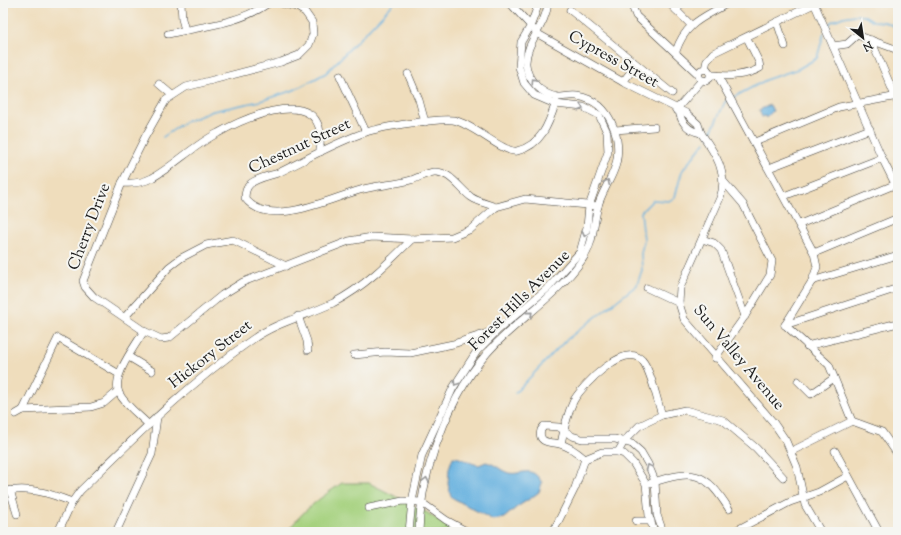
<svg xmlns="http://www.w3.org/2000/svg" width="901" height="535" font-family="'Sorts Mill Goudy',serif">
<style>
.green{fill:#a5d17e;stroke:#60764d}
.water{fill:#66b1df;stroke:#41667e}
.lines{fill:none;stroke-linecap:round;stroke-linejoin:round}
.stream{stroke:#66b1df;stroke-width:1.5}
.minor-casing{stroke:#3c3934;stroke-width:8}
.minor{stroke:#fff;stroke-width:7}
.oneway{stroke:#999}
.labels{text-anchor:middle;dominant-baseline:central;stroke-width:4;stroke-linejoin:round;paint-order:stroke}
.street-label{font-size:16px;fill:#1c1c1c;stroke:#f6f6f2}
</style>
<rect width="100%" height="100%" fill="#f6f6f2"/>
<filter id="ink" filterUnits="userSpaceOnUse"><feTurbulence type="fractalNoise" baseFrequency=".025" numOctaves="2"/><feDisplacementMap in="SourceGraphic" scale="8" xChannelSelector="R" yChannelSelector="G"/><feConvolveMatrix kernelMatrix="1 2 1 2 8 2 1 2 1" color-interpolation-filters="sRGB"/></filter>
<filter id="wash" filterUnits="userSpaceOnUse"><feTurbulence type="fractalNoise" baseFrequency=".012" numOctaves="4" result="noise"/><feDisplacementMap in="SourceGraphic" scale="16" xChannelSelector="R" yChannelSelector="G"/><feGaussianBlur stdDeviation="0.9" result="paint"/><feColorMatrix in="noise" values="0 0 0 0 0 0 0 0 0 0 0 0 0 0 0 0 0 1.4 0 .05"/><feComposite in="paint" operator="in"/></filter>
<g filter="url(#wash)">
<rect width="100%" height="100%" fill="#efddbc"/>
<path class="green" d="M342 483H369L426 512 458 532H287C302 511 321 497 342 483Z"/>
<g class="water">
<polygon points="770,105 773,111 766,118 765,116 762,117 759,110"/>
<path d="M453 457C462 457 470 464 479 465L486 462C495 464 499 469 506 472 519 478 531 462 542 483L539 492 531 498 517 507 504 518 493 520 451 497 448 484 449 468Z"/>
</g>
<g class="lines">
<g class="stream">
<polyline points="827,28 831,22 843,17 855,15 865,16 873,21 885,22 898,28"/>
<polyline points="732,98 768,79 798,69 817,58 824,33"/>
<polyline points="163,137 185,122 213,111 260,101 294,90 326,73 394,3"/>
<polyline points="708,138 725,102 729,99"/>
<polyline points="515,393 565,341 637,285 642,270 641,253 644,240 641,212 653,200 669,201 675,197 682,171 705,142"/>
</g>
</g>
</g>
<g filter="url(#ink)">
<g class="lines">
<g class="minor-casing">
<g id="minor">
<polyline points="181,3 182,19 185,30"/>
<polyline points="281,3 297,7 305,12 312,22 313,34 309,45 299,55 281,62 186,87 166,100 145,137 122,183 83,281 85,287 94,297 144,331 161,339 169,338 222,295 243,282 349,241 372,237 412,239 452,237 471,229 496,207 525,199 598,206"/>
<path d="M510 3 538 34 623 82 686 113 698 124 701 133C715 153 729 173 720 198L680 288 679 303 684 319 773 422 786 441 797 467 805 505 821 532"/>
<polyline points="631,3 636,16 698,74 700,79 706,81 710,78 710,73 707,69 701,70 698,74"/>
<polyline points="669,3 691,25"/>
<polyline points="814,3 882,158 898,190"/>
<polyline points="570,10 672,93"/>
<polyline points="676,10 683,3"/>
<polyline points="777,22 785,46"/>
<path d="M168 34C203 26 239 24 269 3"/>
<polyline points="871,40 898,103"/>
<polyline points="833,46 847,44 857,35 898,50"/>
<path d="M676 51C686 22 703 18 728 3"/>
<polyline points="705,69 707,60 713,53 816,3"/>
<polyline points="408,74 419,100 425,122"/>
<path d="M714 75C729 77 748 75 760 68L759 62 747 38"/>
<polyline points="340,76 366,132"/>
<polyline points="718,76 814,253 817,267 812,281 785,325"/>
<polyline points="623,82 636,65"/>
<polyline points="159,84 172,95"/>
<polyline points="676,110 701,81"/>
<path d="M679 111C681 123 689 131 701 133"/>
<polyline points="615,130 654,127"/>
<polyline points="755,142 839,107 898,96"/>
<polyline points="769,168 870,129"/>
<path d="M122 183C133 184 142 183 152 178 175 165 194 145 218 133 239 121 307 89 319 127 321 135 320 144 320 152"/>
<polyline points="784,196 882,158"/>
<path d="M496 207C488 204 478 202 471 197 459 188 450 171 434 172 426 173 418 178 411 180 394 185 377 185 360 190 331 198 268 230 245 198 245 192 246 188 250 184 257 178 269 176 278 173 307 159 336 142 366 132 382 127 437 118 453 120 472 123 504 154 517 151 542 145 549 123 556 102"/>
<polyline points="800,224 894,185"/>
<polyline points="702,239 714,243 721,250 745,316"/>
<polyline points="814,253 898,218"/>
<polyline points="812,281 898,255"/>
<polyline points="647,288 679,303"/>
<polyline points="298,316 307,341 308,350"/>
<polyline points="125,317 169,267 181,258 206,245 233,240 286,266"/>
<polyline points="785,325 829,365 852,421"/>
<polyline points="785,325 898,288"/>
<path d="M144 331C136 345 111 376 119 393 125 405 139 415 149 425"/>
<polyline points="807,346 898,323"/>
<polyline points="354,355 385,352 410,353 453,344 497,330"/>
<polyline points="129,357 152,371"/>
<polyline points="715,358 745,316 770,275 772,261 743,204 724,182"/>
<polyline points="798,381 811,394 834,378"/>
<polyline points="23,410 58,338 119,374"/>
<polyline points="16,414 23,410 91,407 104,403 118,391"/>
<path d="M561 444C564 429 567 414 574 400 583 385 624 342 642 360 651 370 657 401 662 415"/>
<polyline points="792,451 852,421 882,432 898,455"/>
<polyline points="835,451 879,532"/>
<polyline points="618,452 625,440 639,426 662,415 685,410 723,420 756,448 783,477"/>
<path d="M585 459C578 453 569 446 560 444 552 442 537 444 541 430L544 426 559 427 572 436 582 439H615L632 444 641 452 648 464 655 481 657 515 663 532"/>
<polyline points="585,459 602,452 618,452 624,454 633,463 646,484 649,516 654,532"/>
<path d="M651 483C694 469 705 471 729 509"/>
<polyline points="10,490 17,514"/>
<path d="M3 492C28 486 49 493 72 502"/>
<polyline points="369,508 403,501 421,502 446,520 468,532"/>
<polyline points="636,521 651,521"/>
<path d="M58 532 72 502 80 491C134 438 189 383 253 339 277 322 306 316 333 303 364 287 387 264 412 239"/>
<polyline points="116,532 152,454 157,417"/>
<polyline points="409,532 412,501 422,455 453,388 477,351 498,330 549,287 580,252 587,227 589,206 608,152 607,132 599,115 583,107 555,104 534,95 524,83 519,67 521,42 530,27 539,3"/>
<path d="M419 532C421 465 454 380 505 335 531 311 562 289 582 260 594 244 593 224 598 206 602 191 612 179 616 164 619 152 618 137 613 126 607 110 595 99 577 96 571 95 564 97 558 97 542 95 527 80 526 64 525 43 546 26 548 3"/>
<polyline points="553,532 575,488 585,459"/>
<polyline points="733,532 790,502 819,492 848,476"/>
</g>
</g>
<use href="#minor" class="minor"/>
</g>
<defs><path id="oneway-chevron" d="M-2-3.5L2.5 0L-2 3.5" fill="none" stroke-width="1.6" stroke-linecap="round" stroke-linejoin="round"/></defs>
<g class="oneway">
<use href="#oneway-chevron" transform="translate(534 81) rotate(-125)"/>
<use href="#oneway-chevron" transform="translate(581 108) rotate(16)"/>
<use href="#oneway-chevron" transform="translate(607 182) rotate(-65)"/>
<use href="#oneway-chevron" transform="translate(585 234) rotate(106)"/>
<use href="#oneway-chevron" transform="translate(530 314) rotate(-40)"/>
<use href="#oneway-chevron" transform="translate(456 383) rotate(122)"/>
<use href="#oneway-chevron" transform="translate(649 467) rotate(-114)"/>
<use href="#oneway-chevron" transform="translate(426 480) rotate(-78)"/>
</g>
</g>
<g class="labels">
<g class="street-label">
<text transform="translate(613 60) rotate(29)">Cypress Street</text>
<text transform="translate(300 147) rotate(-25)">Chestnut Street</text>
<text transform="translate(90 227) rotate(-69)">Cherry Drive</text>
<text transform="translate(520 301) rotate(-45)">Forest Hills Avenue</text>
<text transform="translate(211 355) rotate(-38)">Hickory Street</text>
<text transform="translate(738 358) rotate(50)">Sun Valley Avenue</text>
</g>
</g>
<rect width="901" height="535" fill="none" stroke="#f6f6f2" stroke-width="16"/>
<g transform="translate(863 38) rotate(150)" stroke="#f6f6f2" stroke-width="3" paint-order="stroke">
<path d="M0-3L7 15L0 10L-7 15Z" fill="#1c1c1c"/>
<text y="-6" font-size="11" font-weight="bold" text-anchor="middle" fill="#1c1c1c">N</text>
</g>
</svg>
